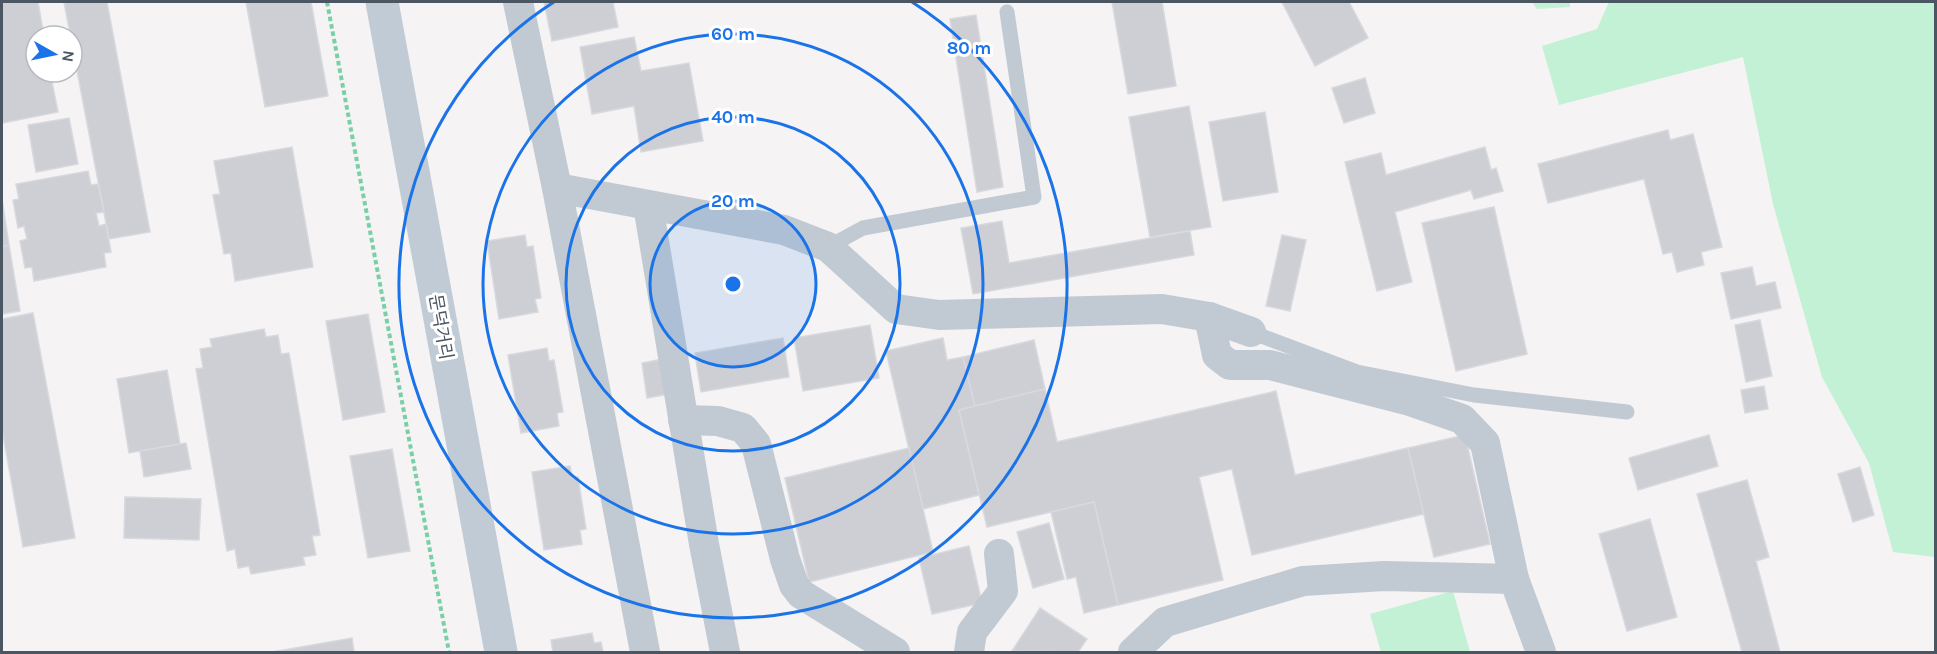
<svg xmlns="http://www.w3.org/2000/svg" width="1937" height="654" font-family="Karla,'Noto Sans KR',sans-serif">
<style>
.green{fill:#c3f1d5}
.building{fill:#cdcfd5;stroke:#d7d9de;stroke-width:1.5}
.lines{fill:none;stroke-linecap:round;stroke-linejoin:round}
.path{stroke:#7ad0a6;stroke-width:4;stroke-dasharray:4.5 3;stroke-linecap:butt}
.service{stroke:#c1cad2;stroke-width:15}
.minor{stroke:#c1cad2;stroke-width:30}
.secondary{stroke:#c1cbd6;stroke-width:33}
.ring{fill:none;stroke:#1a73e8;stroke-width:3}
.labels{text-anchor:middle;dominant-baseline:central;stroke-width:6;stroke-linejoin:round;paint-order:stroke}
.street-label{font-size:18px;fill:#4a5661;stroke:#fff}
.centre{fill:#1a73e8;stroke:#fff;stroke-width:3}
.ring-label{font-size:18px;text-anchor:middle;font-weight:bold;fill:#1a73e8;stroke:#fff;stroke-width:6;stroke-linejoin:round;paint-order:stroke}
</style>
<rect width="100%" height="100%" fill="#f5f3f3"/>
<g class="green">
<polygon points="1532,2 1570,2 1570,7 1537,9"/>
<polygon points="1609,2 1935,2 1935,557 1893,552 1869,463 1822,377 1773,204 1743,57 1559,105 1542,46 1597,29"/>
<polygon points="1453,591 1470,652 1381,652 1370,614"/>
</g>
<g class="building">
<polygon points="2,2 38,2 44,36 36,36 36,72 50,72 58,112 2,123"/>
<polygon points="64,2 107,2 150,232 109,239"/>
<polygon points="246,2 311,2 328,96 265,107"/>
<polygon points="544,2 613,2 618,27 552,41"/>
<polygon points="1112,2 1162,2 1176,86 1128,94"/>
<polygon points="1282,2 1349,2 1368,38 1315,66"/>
<polygon points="976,15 1003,187 977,192 950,19"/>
<polygon points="634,37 641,71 689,63 703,141 641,152 634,106 592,114 580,47"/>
<polygon points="1365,78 1375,113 1344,123 1332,88"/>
<polygon points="1189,106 1211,227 1150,237 1129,117"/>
<polygon points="1265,112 1278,192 1223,201 1209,122"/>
<polygon points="69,118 78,164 36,172 28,125"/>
<polygon points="1668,130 1670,140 1693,134 1722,247 1701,252 1704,265 1677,272 1672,252 1663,254 1644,179 1548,203 1538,164"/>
<polygon points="292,147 313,267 235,281 231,253 224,254 213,195 220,194 214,161"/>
<polygon points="1485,147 1491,170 1496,168 1503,191 1474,199 1471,190 1395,212 1412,282 1377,291 1345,162 1381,153 1386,175"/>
<polygon points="88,171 91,185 98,184 104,212 96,213 99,226 106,224 111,252 104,253 106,267 34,281 32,267 25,268 20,241 27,239 24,226 18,228 13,200 19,199 16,184"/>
<polygon points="2,199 9,245 2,247"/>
<polygon points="1494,207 1527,354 1456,371 1422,223"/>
<polygon points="1002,221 1009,263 1190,231 1194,255 973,294 961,228"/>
<polygon points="525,235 527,247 533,246 541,298 535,299 538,312 499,319 487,241"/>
<polygon points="1282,235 1306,240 1290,311 1266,306"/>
<polygon points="9,245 20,311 2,314 2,247"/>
<polygon points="1752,267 1756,286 1775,282 1781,308 1731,319 1721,273"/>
<polygon points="33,313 75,538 23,547 2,429 2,319"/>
<polygon points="368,314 385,412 343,420 326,321"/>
<polygon points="1760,320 1772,376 1746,382 1735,325"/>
<polygon points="870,325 879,378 803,391 794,338"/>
<polygon points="264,329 266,337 278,335 281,354 289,353 320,535 312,536 316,555 303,557 305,565 251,574 249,566 238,568 235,549 227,551 196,369 203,368 200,349 212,347 210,339"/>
<polygon points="783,338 789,377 701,392 695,353"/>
<polygon points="943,338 947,360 963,357 975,406 959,410 979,495 923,509 886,351"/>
<polygon points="1034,340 1045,389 975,406 963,357"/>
<polygon points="547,348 549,361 554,360 563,412 557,413 559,426 521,433 508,355"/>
<polygon points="663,359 669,394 647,398 642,363"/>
<polygon points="167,370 180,444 129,453 117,379"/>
<polygon points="1764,386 1768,409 1745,413 1741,390"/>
<polygon points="1045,389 1057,442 1276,391 1295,475 1408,448 1424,514 1252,555 1232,469 1199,477 1223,580 1118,605 1094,502 987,527 959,410"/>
<polygon points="1465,435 1490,544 1434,557 1408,448"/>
<polygon points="1709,435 1718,466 1638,490 1629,458"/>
<polygon points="186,443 191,469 144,477 140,451"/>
<polygon points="909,448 933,552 809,582 785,478"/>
<polygon points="392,449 410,551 368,558 350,456"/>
<polygon points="570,466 572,478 578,477 586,529 580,530 582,544 544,550 532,472"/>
<polygon points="1860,467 1874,515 1853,522 1838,474"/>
<polygon points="1747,480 1769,557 1756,561 1780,652 1742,652 1697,494"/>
<polygon points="125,497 201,499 199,540 124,538"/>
<polygon points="1094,502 1118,605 1084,613 1076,577 1067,579 1051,512"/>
<polygon points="1650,519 1677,617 1627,631 1599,534"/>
<polygon points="1049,523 1064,579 1033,588 1017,532"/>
<polygon points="969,546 982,603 932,614 919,558"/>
<polygon points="1040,608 1087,639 1078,652 1012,651"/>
<polygon points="592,633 594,643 601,642 603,652 553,652 551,640"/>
<polygon points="352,638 354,652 272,652"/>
</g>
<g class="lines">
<polyline class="path" points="327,2 449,652"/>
<g class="service">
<polyline points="828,247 863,228 1034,197 1007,12"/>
<polyline points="1251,332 1357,372 1474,395 1627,412"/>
</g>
<g class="minor">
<polyline points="518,2 557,188 645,652"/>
<polyline points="557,188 784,230 828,247 896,309 939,315 1162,309 1209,317 1251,332"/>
<polyline points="648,205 704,544 725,652"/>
<polyline points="1209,317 1217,355 1230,365 1270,365 1410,401 1462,419 1485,443 1514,579 1541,652"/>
<polyline points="683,420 718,421 743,428 756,444 785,559 794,585 801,594 895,652"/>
<polyline points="969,652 972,632 1003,591 999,554"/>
<polyline points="1133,652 1165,622 1303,581 1384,576 1514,579"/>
</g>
<polyline class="secondary" points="382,2 501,652"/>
</g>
<circle cx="733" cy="284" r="83" fill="#1a73e8" fill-opacity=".12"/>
<g class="ring">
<circle cx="733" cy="284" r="83"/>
<circle cx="733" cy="284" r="167"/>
<circle cx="733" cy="284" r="250"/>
<path d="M912 2A334 334 0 1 1 554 2"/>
</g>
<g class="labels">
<g class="street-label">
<text transform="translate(441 327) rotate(80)">문덕거리</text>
</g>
</g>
<circle cx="733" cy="284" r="9" class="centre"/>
<g class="ring-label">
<text x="733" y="40">60 m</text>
<text x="969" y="54">80 m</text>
<text x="733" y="123">40 m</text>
<text x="733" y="207">20 m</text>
</g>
<rect width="1937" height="654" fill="none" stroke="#4a5661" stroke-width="6"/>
<g transform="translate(54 54) rotate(99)"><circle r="28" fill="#ffffff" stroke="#b7bbc0" stroke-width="1.5"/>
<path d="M0-4.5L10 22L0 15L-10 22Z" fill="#1a73e8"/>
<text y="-9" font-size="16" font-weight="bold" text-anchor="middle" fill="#4a5661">N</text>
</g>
</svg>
